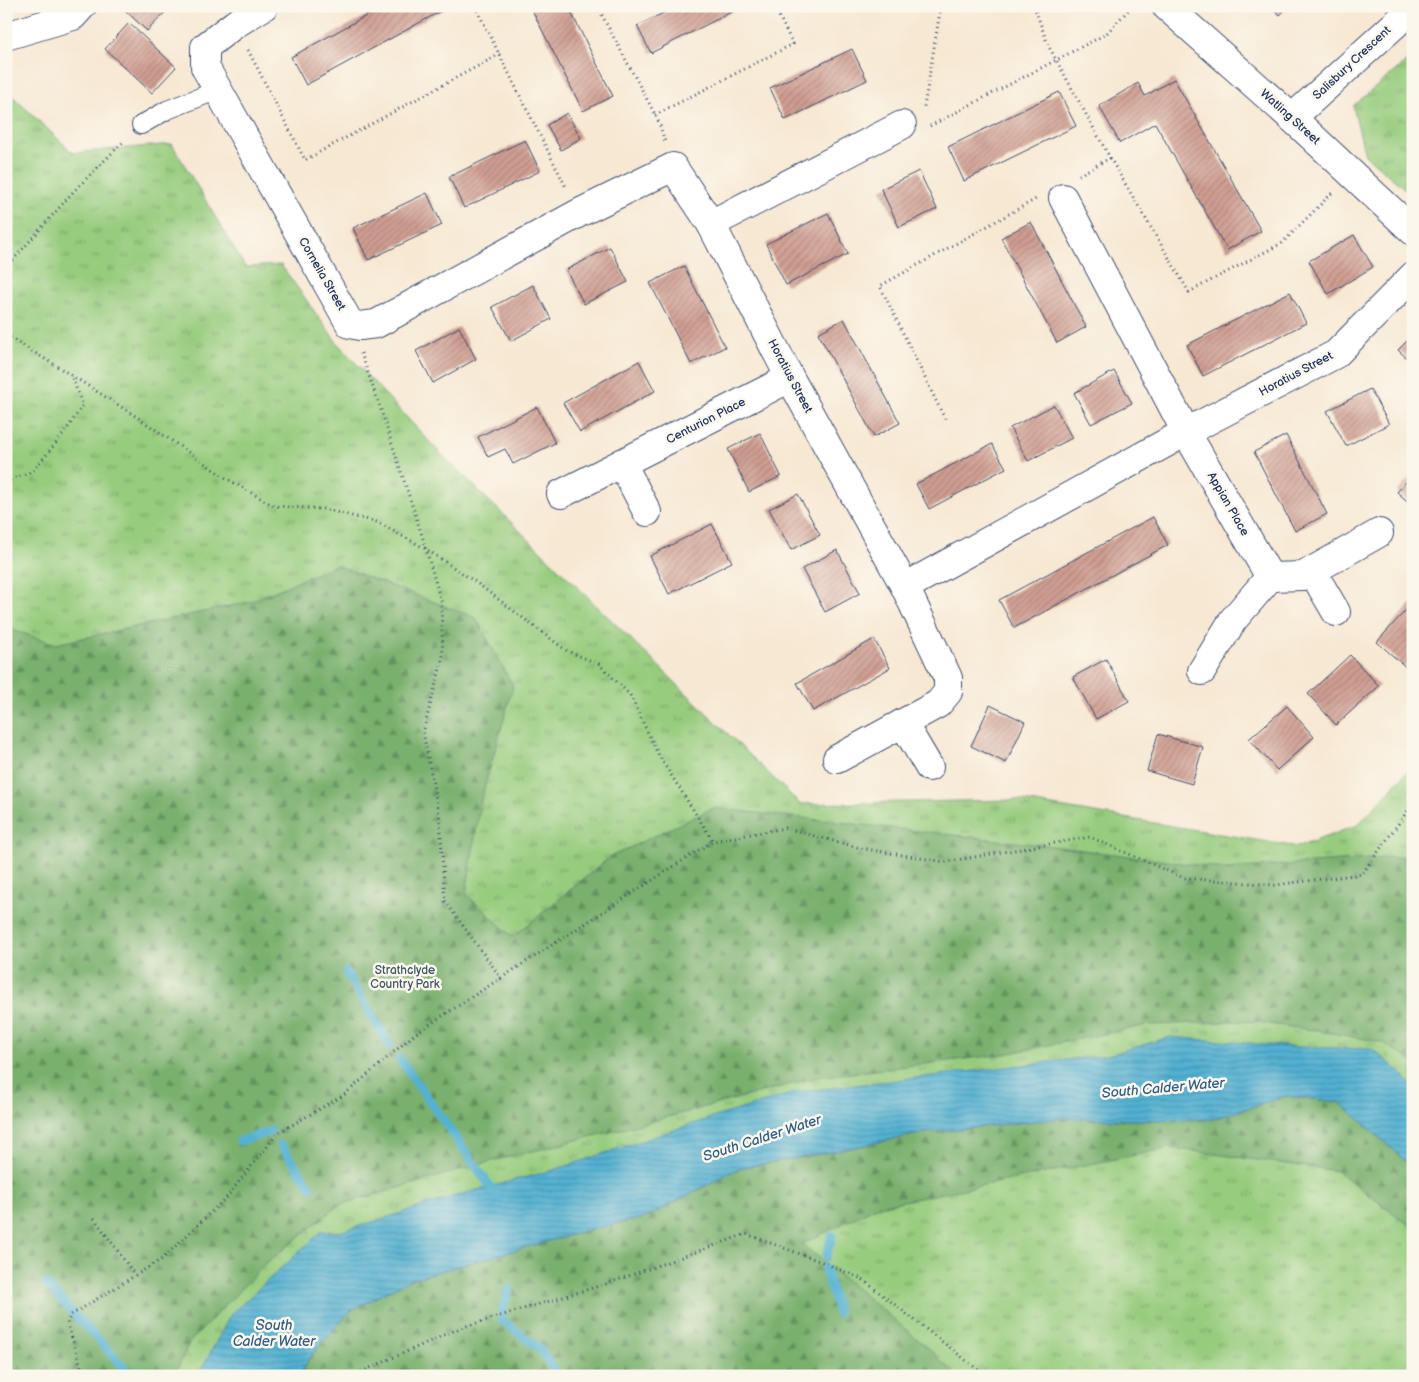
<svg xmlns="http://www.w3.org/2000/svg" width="1419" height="1382" font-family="'Balsamiq Sans',sans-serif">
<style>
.grass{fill:url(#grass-tufts);stroke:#597e6e}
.forest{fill:url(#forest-firs);stroke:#4a7066}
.water{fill:url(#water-rules);stroke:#377098}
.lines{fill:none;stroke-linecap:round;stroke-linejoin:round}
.stream{stroke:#53b1d1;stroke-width:9}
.building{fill:url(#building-hatch)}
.lane-casing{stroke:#3c4b70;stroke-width:20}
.street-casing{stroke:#3c4b70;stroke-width:30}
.path{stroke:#3c4b70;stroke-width:3;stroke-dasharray:1 4;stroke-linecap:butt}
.lane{stroke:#fff;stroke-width:18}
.street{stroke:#fff;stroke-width:28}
.labels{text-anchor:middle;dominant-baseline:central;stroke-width:5;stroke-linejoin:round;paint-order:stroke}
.street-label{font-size:12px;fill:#1b2f5e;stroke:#fbf7ec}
.park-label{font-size:12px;fill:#3a5666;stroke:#fbf7ec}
.water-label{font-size:14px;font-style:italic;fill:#2f5c86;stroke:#fbf7ec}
</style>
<defs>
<pattern id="grass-tufts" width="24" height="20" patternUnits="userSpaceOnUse" patternTransform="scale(1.25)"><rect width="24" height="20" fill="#97cc7e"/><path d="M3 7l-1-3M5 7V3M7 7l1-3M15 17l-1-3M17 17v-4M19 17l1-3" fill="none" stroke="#7aa66a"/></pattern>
<pattern id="forest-firs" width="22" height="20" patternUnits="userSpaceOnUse" patternTransform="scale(1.25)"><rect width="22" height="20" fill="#79b06d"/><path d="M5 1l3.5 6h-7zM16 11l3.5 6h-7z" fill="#62905d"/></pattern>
<pattern id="water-rules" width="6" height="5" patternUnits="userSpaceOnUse" patternTransform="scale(1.25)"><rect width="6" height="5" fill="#53b1d1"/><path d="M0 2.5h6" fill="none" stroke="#4490ad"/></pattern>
<pattern id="building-hatch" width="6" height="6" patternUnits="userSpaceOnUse" patternTransform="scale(1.25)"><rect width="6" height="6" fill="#d09e91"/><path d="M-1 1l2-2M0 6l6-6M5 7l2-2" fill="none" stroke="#a8817a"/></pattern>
</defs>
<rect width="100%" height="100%" fill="#fbf7ec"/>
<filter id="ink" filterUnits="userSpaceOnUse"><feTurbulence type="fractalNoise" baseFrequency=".02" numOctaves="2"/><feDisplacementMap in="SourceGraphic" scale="10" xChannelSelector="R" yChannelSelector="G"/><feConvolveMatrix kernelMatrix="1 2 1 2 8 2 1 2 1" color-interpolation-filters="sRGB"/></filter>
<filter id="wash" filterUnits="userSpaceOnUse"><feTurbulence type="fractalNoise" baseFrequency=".0096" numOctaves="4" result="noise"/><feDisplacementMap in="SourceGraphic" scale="20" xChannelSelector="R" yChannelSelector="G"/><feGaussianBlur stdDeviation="1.12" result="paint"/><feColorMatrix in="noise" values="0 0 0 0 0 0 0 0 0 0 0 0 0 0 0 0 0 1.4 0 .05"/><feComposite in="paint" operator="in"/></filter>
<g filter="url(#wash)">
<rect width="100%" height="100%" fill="#f7e8d3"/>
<g class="grass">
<polygon points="1413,56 1413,196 1365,155 1353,106"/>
<polygon points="6,90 73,153 172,144 245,267 281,265 338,344 439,452 800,804 1017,800 1298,847 1358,825 1413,765 1413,1376 6,1376"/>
</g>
<g class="forest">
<polygon points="336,565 476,618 513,686 481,800 466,894 513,937 610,857 713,808 1060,847 1227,869 1413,856 1413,1062 1382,1042 1321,1031 1248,1021 1148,1025 1005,1054 818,1077 634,1126 492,1161 339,1205 265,1264 189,1343 174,1376 6,1376 6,628 56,644 249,602"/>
<polygon points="1286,1096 1340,1102 1413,1168 1413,1228 1337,1171 1171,1148 878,1206 802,1244 927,1347 957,1376 300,1376 308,1360 350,1311 411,1279 592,1229 645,1218 739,1168 825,1153 924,1133 1063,1118 1136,1120 1213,1119"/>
</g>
<polygon class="water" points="1170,1037 1295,1047 1372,1049 1400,1072 1413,1087 1413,1168 1340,1102 1286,1096 1213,1119 1136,1120 1063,1118 924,1133 825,1153 739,1168 645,1218 592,1229 411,1279 350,1311 308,1360 300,1376 198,1376 231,1314 322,1231 340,1232 462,1194 557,1169 695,1123 797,1092 1108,1055"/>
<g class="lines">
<g class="stream">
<polyline points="346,972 390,1046"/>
<polyline points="400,1059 497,1196"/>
<polyline points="240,1141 271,1131"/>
<polyline points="281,1145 311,1187"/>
<polyline points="826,1257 832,1236"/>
<polyline points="825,1269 838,1313"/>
<polyline points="46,1284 132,1376"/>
<polyline points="502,1311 509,1289"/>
<polyline points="502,1320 541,1350 558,1376"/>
</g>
</g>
<g id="blocks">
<g class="building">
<polygon points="123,6 171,6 147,31 122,7"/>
<polygon points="384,6 450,6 306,85 291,57"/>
<polygon points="530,6 568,6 613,96 583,111"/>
<polygon points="678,6 743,6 651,53 637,26"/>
<polygon points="1270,6 1288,6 1280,15"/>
<polygon points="129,23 176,67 152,93 105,49"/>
<polygon points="852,49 867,80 785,120 770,88"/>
<polygon points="1174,79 1261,231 1227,250 1155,123 1120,143 1099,106 1138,83 1145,96"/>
<polygon points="1059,92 1076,126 964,181 948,147"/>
<polygon points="567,113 581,138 561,150 547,125"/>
<polygon points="525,140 540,171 464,208 449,177"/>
<polygon points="919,171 937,209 899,227 881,189"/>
<polygon points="427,193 442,225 368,260 353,228"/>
<polygon points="828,213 848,254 786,285 766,244"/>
<polygon points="1031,222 1086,327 1057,343 1001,238"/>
<polygon points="1354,235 1373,267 1328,294 1309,261"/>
<polygon points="610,247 628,282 584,304 566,270"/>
<polygon points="684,266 725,347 691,364 650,283"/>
<polygon points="533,285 551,319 511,341 492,307"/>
<polygon points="1290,292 1306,323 1203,376 1187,345"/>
<polygon points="844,319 900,423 874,437 818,333"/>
<polygon points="459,327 476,359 433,383 416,351"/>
<polygon points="1413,335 1413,364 1398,350"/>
<polygon points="639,361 655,391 580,432 563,403"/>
<polygon points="1114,371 1132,403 1091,424 1074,393"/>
<polygon points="1370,389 1389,424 1346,446 1327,411"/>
<polygon points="1054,405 1072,438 1028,461 1010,428"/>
<polygon points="537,407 555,443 513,464 505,449 488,457 478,437"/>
<polygon points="760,433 781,476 749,492 728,449"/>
<polygon points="1286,435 1327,514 1295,531 1254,452"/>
<polygon points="992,444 1006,468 929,509 916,484"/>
<polygon points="1413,474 1413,506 1397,492"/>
<polygon points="798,494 820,535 791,550 769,509"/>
<polygon points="1153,517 1168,545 1014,628 999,600"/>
<polygon points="712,524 732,562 669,594 650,556"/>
<polygon points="837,550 860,593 825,612 802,569"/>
<polygon points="1413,602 1413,663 1408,669 1377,642"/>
<polygon points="874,639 890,668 813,711 797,683"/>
<polygon points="1350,655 1379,686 1336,725 1308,694"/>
<polygon points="1106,659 1129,701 1096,719 1073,677"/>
<polygon points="990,705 1025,722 1006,763 971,746"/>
<polygon points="1287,706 1314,737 1277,770 1249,739"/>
<polygon points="1158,734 1203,747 1192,784 1147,771"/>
</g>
</g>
</g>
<g filter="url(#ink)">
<use href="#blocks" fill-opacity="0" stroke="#3c4b70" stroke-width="1"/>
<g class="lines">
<g class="lane-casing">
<polyline id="lane" points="141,125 167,110 218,90"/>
</g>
<g class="street-casing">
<g id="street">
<polyline points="264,6 235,24 205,47 205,67 350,324 360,326 376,324 579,213 673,167 711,224 790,378 905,587 1186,432 1336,354 1413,276"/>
<polyline points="1166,6 1292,118 1413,231"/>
<polyline points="6,36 73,16 82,6"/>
<polyline points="1292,118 1413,8"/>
<polyline points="1063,198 1186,432 1270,577 1233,620 1202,671"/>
<polyline points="711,224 902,125"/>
<polyline points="622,463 647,512"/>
<polyline points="561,494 790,378"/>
<polyline points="1312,571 1336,612"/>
<polyline points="1270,577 1303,576 1379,533"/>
<polyline points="903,723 929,767"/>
<polyline points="837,759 938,704 948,692 948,678 905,587"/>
</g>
</g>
<g class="path">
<polyline points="475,6 567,189"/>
<polyline points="597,6 658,120 665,142"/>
<polyline points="1034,6 1048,45 1110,158 1079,175"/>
<polyline points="248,50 305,160 500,54"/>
<polyline points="924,107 941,6"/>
<polyline points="655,115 793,44 774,6"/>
<polyline points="930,126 1106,34 1132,6"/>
<polyline points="1110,158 1189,292 1282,243 1332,193"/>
<polyline points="6,268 73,192 124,141"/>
<polyline points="6,335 71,375 83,405 65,432 33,471 6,482"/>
<polyline points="361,353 380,407 421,532 441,601 443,657 423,732 440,820 445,901 501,978 713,841 785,828 860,848 945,862 1090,837 1184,878 1275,885 1362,874 1404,816 1413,800"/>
<polyline points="71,375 140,419 226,478 274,506 323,509 377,522 426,549 474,581 567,651 599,664 630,695 659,756 713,841"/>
<polyline points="945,419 880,286 1036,199"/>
<polyline points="94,1218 135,1275"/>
<polyline points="84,1376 67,1322 71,1315 162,1259 226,1198 278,1133 344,1095 416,1033 501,978"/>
<polyline points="352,1376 460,1328 609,1283 746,1234 822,1262 862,1279 986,1376"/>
</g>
<use href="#lane" class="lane"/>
<use href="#street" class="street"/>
</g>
</g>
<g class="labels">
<g class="street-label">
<text transform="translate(1352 63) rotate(-43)">Salisbury Crescent</text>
<text transform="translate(1290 117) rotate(42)">Watling Street</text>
<text transform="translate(322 274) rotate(60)">Cornelia Street</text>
<text transform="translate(1296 374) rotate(-28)">Horatius Street</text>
<text transform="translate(790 376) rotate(62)">Horatius Street</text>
<text transform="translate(706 421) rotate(-27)">Centurion Place</text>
<text transform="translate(1228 504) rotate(60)">Appian Place</text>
</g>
<g class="park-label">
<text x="405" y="970">Strathclyde<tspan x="405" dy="14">Country Park</tspan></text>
</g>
<g class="water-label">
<text transform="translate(1163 1088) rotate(-5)">South Calder Water</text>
<text transform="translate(762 1138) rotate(-18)">South Calder Water</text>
<text x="274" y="1325">South<tspan x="274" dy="16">Calder Water</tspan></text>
</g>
</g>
<rect width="1419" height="1382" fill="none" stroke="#fbf7ec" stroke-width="25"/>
</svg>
